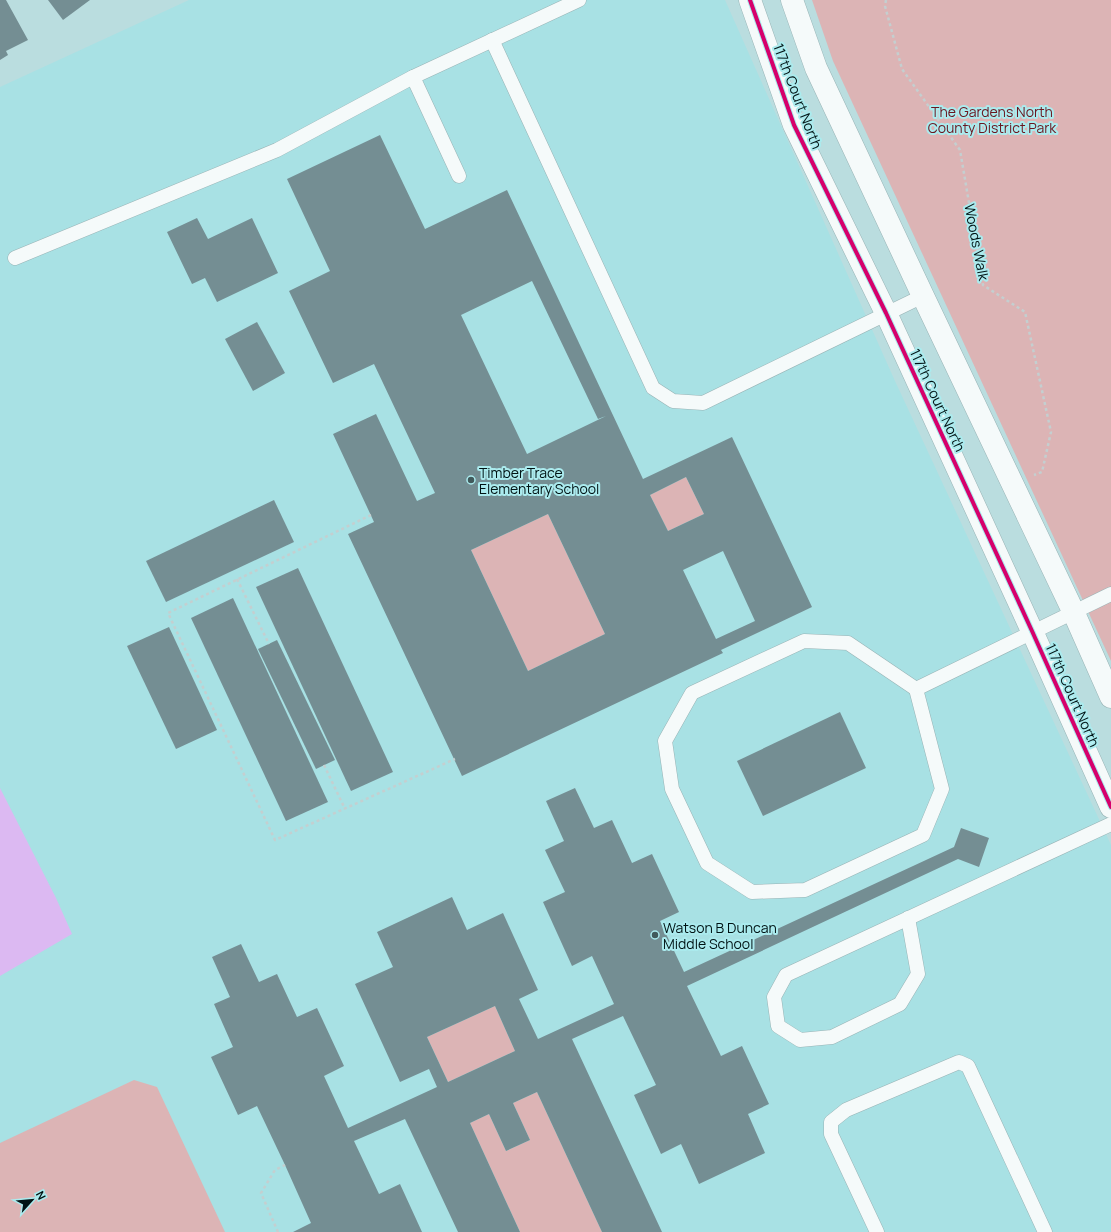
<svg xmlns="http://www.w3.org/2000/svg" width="1111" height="1232" font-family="Manrope,sans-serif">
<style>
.built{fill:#a8e1e4}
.green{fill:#dcb4b5}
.water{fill:#dcb9f2}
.building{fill:#748e93;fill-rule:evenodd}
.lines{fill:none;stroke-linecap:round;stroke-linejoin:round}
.lane-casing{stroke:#98b3b5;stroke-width:15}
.street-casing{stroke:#98b3b5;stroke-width:23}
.path{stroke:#c4cfd0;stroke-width:2.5;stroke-dasharray:3 3;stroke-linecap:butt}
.lane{stroke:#f5fafa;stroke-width:14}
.street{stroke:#f5fafa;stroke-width:22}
.cycleway-casing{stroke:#abebee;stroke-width:6}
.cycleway{stroke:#d6006c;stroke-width:4}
.poi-dot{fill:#415a5b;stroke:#abebee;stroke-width:1.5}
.labels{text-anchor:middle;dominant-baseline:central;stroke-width:4;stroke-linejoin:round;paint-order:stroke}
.street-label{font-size:14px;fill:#001314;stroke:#abebee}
.park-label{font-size:14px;fill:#6a161f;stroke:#abebee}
.poi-label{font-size:14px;fill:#001314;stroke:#abebee;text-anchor:start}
</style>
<rect width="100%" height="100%" fill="#badddf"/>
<polygon class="built" points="189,0 725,0 895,381 1111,845 1111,1232 0,1232 0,87"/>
<g class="green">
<polygon points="812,0 1111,0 1111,661 833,61"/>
<polygon points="686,477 704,514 668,531 650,495"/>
<polygon points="548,514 605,634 528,671 471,550"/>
<polygon points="495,1006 515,1051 448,1082 427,1037"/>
<polygon points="134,1080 157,1087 225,1232 0,1232 0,1143"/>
<polygon points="537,1092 602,1232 520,1232 470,1123 489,1114 506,1151 530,1140 513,1103"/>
</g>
<polygon class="water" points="0,788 56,898 72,934 0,976"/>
<g class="building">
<polygon points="0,0 6,0 28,40 6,51 8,55 0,60"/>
<polygon points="48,0 90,0 63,20"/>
<path d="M380 135 425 229 507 190 643 479 732 437 812 607 721 650 723 653 462 776 348 534 374 522 333 434 376 414 417 501 435 493 374 364 333 383 289 291 330 271 287 179ZM532 281 598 419 606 416 527 454 461 315ZM686 477 704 514 668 531 650 495ZM548 514 605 634 528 671 471 550ZM723 551 755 621 716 639 683 570Z"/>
<polygon points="197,218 208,239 252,218 278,273 217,302 205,278 192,284 167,232"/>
<polygon points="257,322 285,373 253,391 225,339"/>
<polygon points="274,500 294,542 166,602 146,561"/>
<polygon points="298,568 393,772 351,791 256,587"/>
<polygon points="233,598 328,802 286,821 191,618"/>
<polygon points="169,627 217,730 176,749 127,646"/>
<polygon points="277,640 335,760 316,769 258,649"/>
<polygon points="840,712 866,768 763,816 737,761"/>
<path d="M575 788 594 828 612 820 632 863 652 854 679 912 660 921 684 972 954 847 961 828 989 838 979 867 958 859 687 986 721 1056 742 1046 769 1104 748 1114 765 1153 699 1184 681 1144 661 1154 634 1095 656 1085 623 1016 572 1039 662 1232H602L537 1092 513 1103 530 1140 506 1151 489 1114 470 1123 520 1232H458L405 1119 354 1141 379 1194 400 1184 422 1232H293L311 1223 285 1165 257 1106 238 1115 211 1057 233 1047 214 1004 230 997 212 957 241 944 259 982 277 974 297 1017 317 1008 344 1066 324 1076 348 1128 437 1087 429 1069 400 1082 355 984 393 967 377 932 452 897 467 930 503 913 538 990 519 999 538 1039 614 1004 592 956 572 966 543 902 565 892 545 850 564 841 546 801ZM495 1006 515 1051 448 1082 427 1037Z"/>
</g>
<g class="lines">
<g class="lane-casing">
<g id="lane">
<polyline points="492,40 653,388 673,401 703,403 923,296"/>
<polyline points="413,77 459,176"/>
<polyline points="15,258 277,150 413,77 579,0"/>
<polygon points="804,641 848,643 916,689 942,789 923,835 805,890 752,892 707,863 672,789 665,741 692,693"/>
<polyline points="916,689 1111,594"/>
<polyline points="908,918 918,974 900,1004 832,1037 800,1040 778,1026 774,997 786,975 1111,824"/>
<polyline points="877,1232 831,1134 831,1122 846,1110 959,1062 968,1066 1045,1232"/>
</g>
</g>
<g class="street-casing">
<g id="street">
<polyline points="750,0 794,125 886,313 1032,631 1111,807"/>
<polyline points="792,0 816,68 923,296 1073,611 1111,697"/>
</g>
</g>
<g class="path">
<polyline points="886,0 885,6 902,69 960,150 983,285 1025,312 1051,432 1042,472 1034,475"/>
<polyline points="371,515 168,613 275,840 455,759"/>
<polyline points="237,579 269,644"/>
<polyline points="324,765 345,809"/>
<polyline points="278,1232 261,1193 275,1170 285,1165"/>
</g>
<use href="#lane" class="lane"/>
<use href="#street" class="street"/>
<g class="cycleway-casing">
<polyline id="cycleway" points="750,0 794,125 886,313 1032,631 1111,807"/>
</g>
<use href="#cycleway" class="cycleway"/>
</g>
<g class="poi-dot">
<circle cx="471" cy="480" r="4"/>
<circle cx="655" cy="935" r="4"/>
</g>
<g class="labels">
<g class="street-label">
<text transform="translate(798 96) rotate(69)">117th Court North</text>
<text transform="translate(977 242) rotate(79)">Woods Walk</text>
<text transform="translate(938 400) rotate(65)">117th Court North</text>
<text transform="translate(1073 695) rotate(66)">117th Court North</text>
</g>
<g class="park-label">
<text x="992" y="111">The Gardens North<tspan x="992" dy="16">County District Park</tspan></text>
</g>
<g class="poi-label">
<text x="479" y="472">Timber Trace<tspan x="479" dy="16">Elementary School</tspan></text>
<text x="663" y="927">Watson B Duncan<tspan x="663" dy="16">Middle School</tspan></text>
</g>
</g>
<g transform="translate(32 1200) rotate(63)" stroke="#abebee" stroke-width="3" paint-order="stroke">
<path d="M0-3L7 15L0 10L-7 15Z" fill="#001314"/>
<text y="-6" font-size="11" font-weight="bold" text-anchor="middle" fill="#001314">N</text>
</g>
</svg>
